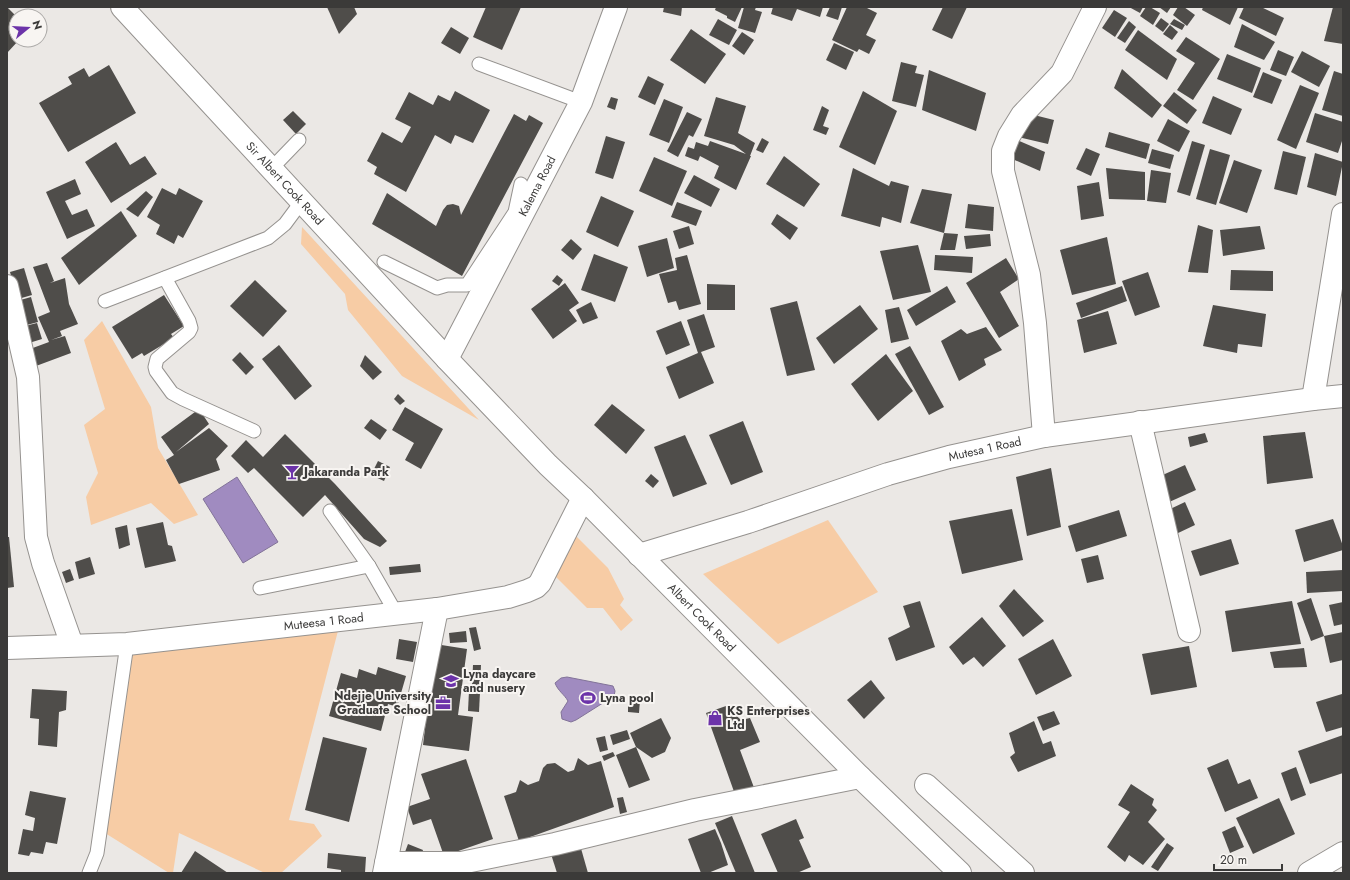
<svg xmlns="http://www.w3.org/2000/svg" width="1350" height="880" font-family="Jost,sans-serif">
<style>
.green{fill:#f7cca5}
.water{fill:#a08bc0;stroke:#827398}
.building{fill:#4f4d4a}
.lines{fill:none;stroke-linecap:round;stroke-linejoin:round}
.service-casing{stroke:#95928f;stroke-width:15}
.minor-casing{stroke:#95928f;stroke-width:24}
.tertiary-casing{stroke:#95928f;stroke-width:24}
.secondary-casing{stroke:#95928f;stroke-width:24}
.service{stroke:#fff;stroke-width:13}
.minor{stroke:#fff;stroke-width:22}
.tertiary{stroke:#fff;stroke-width:22}
.secondary{stroke:#fff;stroke-width:22}
.labels{text-anchor:middle;dominant-baseline:central;stroke-width:4;stroke-linejoin:round;paint-order:stroke}
.street-label{font-size:12px;fill:#3b3a39;stroke:#f8f5f2}
.poi-label{font-size:12px;font-weight:bold;fill:#3b3a39;stroke:#f8f5f2;text-anchor:start}
</style>
<rect width="100%" height="100%" fill="#ebe8e5"/>
<g class="green">
<polygon points="302,227 479,420 402,376 348,310 345,294 301,244"/>
<polygon points="102,321 151,407 158,448 198,515 174,524 151,503 91,525 86,497 98,473 84,425 105,409 84,340"/>
<polygon points="828,520 878,592 778,644 703,574"/>
<polygon points="575,535 608,568 624,599 620,605 633,620 621,631 603,608 587,608 555,576"/>
<polygon points="339,627 289,820 314,824 322,836 281,873 265,873 179,833 173,873 169,873 105,833 133,651"/>
</g>
<g class="water">
<polygon points="237,477 278,542 243,563 203,499"/>
<path d="M567 677 613 686 615 691 614 696 576 720 571 722 562 719 561 712 568 701C564 694 558 691 555 683L561 678Z"/>
</g>
<g class="building">
<polygon points="7,7 16,16 16,40 19,40 7,53"/>
<polygon points="327,7 354,7 357,14 339,34"/>
<polygon points="486,7 521,7 502,50 473,37"/>
<polygon points="664,7 682,7 681,16 663,12"/>
<polygon points="716,7 742,7 735,22 727,18 727,16 715,10"/>
<polygon points="744,7 756,7 755,10 762,12 755,33 738,28"/>
<polygon points="773,7 823,7 820,17 797,9 792,21 771,14"/>
<polygon points="830,7 842,7 838,20 826,16"/>
<polygon points="847,7 865,7 877,13 866,35 876,40 869,54 859,49 857,52 832,40"/>
<polygon points="943,7 967,7 952,39 932,30"/>
<polygon points="1129,7 1143,7 1140,13"/>
<polygon points="1146,7 1150,7 1160,13 1153,25 1140,16"/>
<polygon points="1159,7 1171,7 1167,13"/>
<polygon points="1178,7 1184,7 1195,15 1187,26 1173,15"/>
<polygon points="1203,7 1238,7 1230,25 1202,10"/>
<polygon points="1244,7 1261,7 1284,18 1276,36 1239,18"/>
<polygon points="1333,7 1343,7 1343,44 1324,41"/>
<polygon points="1114,10 1127,18 1115,37 1102,28"/>
<polygon points="1161,18 1169,24 1163,32 1155,26"/>
<polygon points="718,19 737,30 729,45 709,35"/>
<polygon points="1174,19 1185,25 1182,30 1170,24"/>
<polygon points="1129,21 1136,27 1125,43 1117,38"/>
<polygon points="1242,24 1275,42 1264,60 1234,47"/>
<polygon points="1170,25 1178,32 1172,40 1163,34"/>
<polygon points="451,27 469,38 460,54 441,43"/>
<polygon points="691,29 726,54 705,84 670,60"/>
<polygon points="1138,30 1177,59 1167,80 1125,50"/>
<polygon points="742,32 754,40 744,55 732,46"/>
<polygon points="1186,37 1220,59 1193,100 1177,90 1195,63 1176,51"/>
<polygon points="834,43 854,52 846,70 826,60"/>
<polygon points="1278,50 1294,57 1286,76 1270,70"/>
<polygon points="1302,51 1330,66 1319,87 1291,72"/>
<polygon points="1227,54 1261,68 1252,93 1217,79"/>
<polygon points="901,62 917,66 915,73 924,75 916,107 892,101"/>
<polygon points="109,65 136,113 68,152 39,103 72,84 68,77 84,68 89,77"/>
<polygon points="1122,69 1162,105 1152,118 1114,88"/>
<polygon points="929,70 986,93 976,131 922,110"/>
<polygon points="1334,71 1343,74 1343,116 1322,110"/>
<polygon points="1263,72 1282,80 1272,104 1253,97"/>
<polygon points="648,76 664,84 655,105 638,97"/>
<polygon points="1300,85 1319,93 1296,149 1277,140"/>
<polygon points="455,91 490,110 473,143 455,135 451,144 435,135 406,192 374,174 377,167 367,161 382,132 402,143 411,127 395,119 409,92 433,105 438,95 450,101"/>
<polygon points="863,91 897,111 875,165 839,147"/>
<polygon points="1174,92 1197,110 1187,124 1163,106"/>
<polygon points="1213,96 1242,109 1231,135 1202,123"/>
<polygon points="611,97 618,99 615,110 607,107"/>
<polygon points="716,97 746,106 738,133 755,143 750,156 751,156 736,190 714,178 719,166 700,156 698,161 685,156 688,147 694,149 696,142 708,146 710,141 746,154 734,145 704,136"/>
<polygon points="664,99 683,107 669,143 649,135"/>
<polygon points="822,106 829,110 823,126 829,128 826,135 813,130"/>
<polygon points="293,111 306,124 296,134 283,120"/>
<polygon points="687,112 702,119 693,137 689,135 678,157 667,151"/>
<polygon points="1026,113 1054,120 1048,144 1018,137"/>
<polygon points="1315,113 1343,122 1343,138 1338,153 1306,142"/>
<polygon points="514,114 526,121 529,115 543,123 462,276 372,224 387,193 436,226 443,210 447,205 453,204 459,206 461,215"/>
<polygon points="1168,119 1190,131 1179,152 1157,141"/>
<polygon points="1109,132 1150,144 1146,159 1105,147"/>
<polygon points="606,136 625,142 613,179 595,173"/>
<polygon points="762,138 769,142 763,153 756,150"/>
<polygon points="1017,140 1045,152 1040,171 1010,158"/>
<polygon points="1192,141 1205,145 1190,196 1177,192"/>
<polygon points="116,142 130,165 145,156 157,174 111,203 85,162"/>
<polygon points="1086,148 1100,154 1091,176 1076,169"/>
<polygon points="1152,149 1174,155 1170,169 1148,163"/>
<polygon points="1210,149 1230,155 1216,205 1196,199"/>
<polygon points="1283,151 1306,157 1297,195 1274,189"/>
<polygon points="1315,153 1343,162 1336,196 1307,187"/>
<polygon points="784,156 820,184 804,207 766,184"/>
<polygon points="654,157 687,171 672,206 639,191"/>
<polygon points="1234,160 1262,170 1247,213 1219,203"/>
<polygon points="853,168 889,186 891,181 909,186 901,223 882,217 880,227 841,216"/>
<polygon points="1106,168 1145,172 1145,200 1109,199"/>
<polygon points="1151,170 1171,173 1166,203 1147,201"/>
<polygon points="694,175 720,189 711,207 684,193"/>
<polygon points="75,179 81,194 65,201 72,215 87,209 95,226 67,239 46,192"/>
<polygon points="1099,182 1104,216 1081,220 1077,186"/>
<polygon points="162,188 176,195 179,188 203,201 183,238 178,235 174,244 156,234 160,225 147,217"/>
<polygon points="922,189 952,194 944,233 910,223"/>
<polygon points="146,191 153,197 138,217 126,209"/>
<polygon points="601,196 634,211 618,247 586,232"/>
<polygon points="677,202 702,211 696,226 671,217"/>
<polygon points="968,204 994,207 993,231 965,228"/>
<polygon points="121,211 137,236 79,285 61,258"/>
<polygon points="777,214 798,228 790,240 771,224"/>
<polygon points="1198,225 1213,230 1208,273 1188,272"/>
<polygon points="689,226 694,244 679,249 673,231"/>
<polygon points="1260,226 1265,249 1223,256 1220,230"/>
<polygon points="944,233 958,234 955,250 940,250"/>
<polygon points="990,234 991,246 966,249 964,236"/>
<polygon points="1107,237 1116,284 1072,295 1060,250"/>
<polygon points="667,238 674,268 647,277 638,246"/>
<polygon points="571,239 582,249 573,260 561,250"/>
<polygon points="918,245 931,292 893,300 880,251"/>
<polygon points="594,254 628,267 615,302 581,290"/>
<polygon points="687,255 701,304 679,310 676,301 668,303 659,274 677,270 675,258"/>
<polygon points="935,255 973,257 972,273 934,270"/>
<polygon points="1006,258 1019,279 1000,292 1019,326 999,338 966,283"/>
<polygon points="47,263 54,281 50,283 65,278 69,304 78,324 60,331 62,336 51,340 65,336 71,353 36,366 30,349 49,342 38,317 50,312 33,267"/>
<polygon points="24,268 32,295 18,299 10,272"/>
<polygon points="1231,270 1273,271 1273,291 1230,290"/>
<polygon points="1148,272 1160,307 1135,316 1122,281"/>
<polygon points="557,275 563,280 559,286 552,281"/>
<polygon points="255,280 287,311 263,337 230,306"/>
<polygon points="565,283 579,303 569,310 577,321 553,339 531,309"/>
<polygon points="707,284 735,285 735,310 707,310"/>
<polygon points="947,286 956,302 916,326 907,310"/>
<polygon points="1122,286 1127,301 1081,318 1076,303"/>
<polygon points="164,295 184,326 171,334 174,338 144,356 142,353 132,359 112,327"/>
<polygon points="31,297 38,322 23,326 17,301"/>
<polygon points="797,301 815,370 787,376 770,308"/>
<polygon points="591,302 598,318 583,324 576,310"/>
<polygon points="860,305 878,329 834,364 816,338"/>
<polygon points="1213,305 1266,314 1262,347 1238,344 1237,353 1203,346"/>
<polygon points="899,307 909,339 891,343 885,310"/>
<polygon points="1108,311 1117,344 1084,353 1077,320"/>
<polygon points="704,314 715,347 701,352 714,383 679,399 666,367 698,353 687,320"/>
<polygon points="681,321 690,345 666,355 656,331"/>
<polygon points="37,323 42,339 29,343 25,326"/>
<polygon points="986,327 1002,350 984,359 986,365 959,381 941,341 961,329 967,334"/>
<polygon points="279,345 312,386 295,400 262,359"/>
<polygon points="910,346 944,407 929,415 895,354"/>
<polygon points="240,352 254,367 246,375 232,360"/>
<polygon points="886,354 913,391 878,421 851,384"/>
<polygon points="365,355 382,372 373,380 360,366"/>
<polygon points="398,394 405,401 400,405 394,399"/>
<polygon points="612,404 645,430 626,454 594,425"/>
<polygon points="405,407 443,429 421,469 405,460 414,443 392,430"/>
<polygon points="199,409 209,424 176,452 209,428 228,446 216,459 220,470 179,484 166,460 174,455 161,437"/>
<polygon points="371,419 387,430 380,440 364,428"/>
<polygon points="743,421 763,472 731,485 709,435"/>
<polygon points="1305,432 1313,478 1267,484 1263,436"/>
<polygon points="1205,433 1208,442 1190,447 1188,437"/>
<polygon points="285,434 335,484 387,541 380,547 364,539 325,495 303,517 254,468 248,473 231,456 246,440 263,457"/>
<polygon points="685,435 707,484 673,497 654,447"/>
<polygon points="378,461 390,467 384,481 371,475"/>
<polygon points="1185,465 1196,490 1167,503 1156,478"/>
<polygon points="1051,468 1061,527 1027,536 1016,477"/>
<polygon points="651,474 659,481 653,488 645,481"/>
<polygon points="1185,502 1195,525 1176,534 1166,511"/>
<polygon points="1012,509 1023,560 962,574 949,521"/>
<polygon points="1119,510 1127,536 1076,552 1068,526"/>
<polygon points="1333,519 1343,546 1343,550 1304,562 1295,530"/>
<polygon points="163,522 168,545 172,546 176,561 145,568 136,528"/>
<polygon points="127,525 130,545 119,549 115,528"/>
<polygon points="7,537 9,537 14,587 7,588"/>
<polygon points="1231,539 1239,564 1200,576 1191,551"/>
<polygon points="1098,555 1104,579 1087,583 1081,559"/>
<polygon points="90,557 95,574 79,579 75,562"/>
<polygon points="420,564 421,572 390,575 389,567"/>
<polygon points="70,569 74,580 66,583 62,572"/>
<polygon points="1343,570 1343,591 1307,593 1306,572"/>
<polygon points="1014,589 1044,621 1023,637 999,606"/>
<polygon points="1311,598 1324,636 1343,632 1343,660 1330,663 1324,636 1311,641 1297,603"/>
<polygon points="920,601 935,647 896,661 888,638 910,627 903,606"/>
<polygon points="1292,601 1301,644 1232,652 1225,611"/>
<polygon points="1343,602 1343,624 1334,626 1329,605"/>
<polygon points="982,617 1006,646 983,667 974,657 963,665 949,647"/>
<polygon points="476,627 481,649 474,651 469,628"/>
<polygon points="466,631 467,642 450,643 449,633"/>
<polygon points="399,639 417,642 413,662 396,659"/>
<polygon points="1053,639 1072,676 1036,695 1018,659"/>
<polygon points="435,644 467,649 458,715 473,717 469,751 423,745"/>
<polygon points="1189,646 1197,687 1151,695 1142,654"/>
<polygon points="1304,648 1307,667 1274,668 1270,652"/>
<polygon points="473,665 481,665 480,686 472,686"/>
<polygon points="378,667 406,676 397,707 388,704 381,731 329,716 341,673 357,678 359,669 376,675"/>
<polygon points="871,680 885,698 864,719 847,700"/>
<polygon points="32,689 67,691 66,710 59,712 57,747 38,745 39,719 30,718"/>
<polygon points="469,691 480,692 479,712 468,711"/>
<polygon points="1342,694 1343,727 1326,732 1316,702"/>
<polygon points="628,700 640,700 639,713 628,712"/>
<polygon points="726,706 741,720 750,718 760,742 740,750 756,793 737,800 706,713"/>
<polygon points="1054,711 1060,724 1043,731 1037,717"/>
<polygon points="661,718 671,738 665,752 652,758 636,747 650,780 629,788 616,755 636,747 630,733"/>
<polygon points="1034,721 1043,744 1051,741 1056,756 1018,772 1010,757 1015,753 1009,733"/>
<polygon points="627,730 630,739 613,745 610,735"/>
<polygon points="1343,735 1343,773 1310,784 1298,751"/>
<polygon points="605,736 608,750 600,752 596,738"/>
<polygon points="323,737 367,748 349,822 305,810"/>
<polygon points="613,752 615,756 604,761 602,756"/>
<polygon points="578,758 588,765 601,761 614,807 519,841 504,796 516,792 520,780 528,785 539,781 543,768 547,764 555,763 568,772 574,770"/>
<polygon points="466,759 493,839 444,856 431,819 413,825 407,807 430,799 421,774"/>
<polygon points="1228,759 1238,784 1250,779 1258,798 1225,812 1207,768"/>
<polygon points="1296,767 1306,795 1291,801 1281,773"/>
<polygon points="1131,784 1154,799 1152,805 1157,810 1148,822 1165,839 1143,865 1129,855 1125,862 1107,847 1130,812 1118,805"/>
<polygon points="30,791 66,798 57,844 46,842 43,854 31,852 29,856 18,854 23,829 33,831 35,818 25,815"/>
<polygon points="623,797 627,812 620,814 617,798"/>
<polygon points="1279,798 1295,834 1253,854 1236,818"/>
<polygon points="732,816 755,873 736,873 715,823"/>
<polygon points="796,819 804,838 799,840 811,867 797,873 778,873 761,834"/>
<polygon points="1235,826 1244,847 1230,853 1222,832"/>
<polygon points="715,829 721,843 728,865 708,873 701,873 688,839"/>
<polygon points="1167,843 1174,848 1158,871 1151,867"/>
<polygon points="408,844 423,850 421,858 405,852"/>
<polygon points="580,845 588,873 557,873 551,854"/>
<polygon points="195,851 228,873 181,873"/>
<polygon points="328,853 366,857 365,873 341,873 341,870 327,868"/>
</g>
<g class="lines">
<g class="service-casing">
<g id="service">
<polyline points="479,64 581,102"/>
<polyline points="271,169 299,140"/>
<polyline points="384,262 437,288 447,285 467,285 515,212 521,184"/>
<polyline points="165,278 189,321 191,328 189,332 157,359 155,367 156,371 172,393 183,399 254,431"/>
<polyline points="105,301 268,238 285,224 302,201"/>
<polyline points="330,511 369,566 396,613"/>
<polyline points="260,588 369,566"/>
<polyline points="89,873 97,853 127,644"/>
</g>
</g>
<g class="minor-casing">
<g id="minor">
<polyline points="7,286 28,377 36,537 43,563 72,645"/>
<polyline points="1313,399 1343,214"/>
<polyline points="1140,422 1189,631"/>
<polyline points="1044,436 1035,323 1029,275 1003,171 1003,151 1009,136 1022,115 1062,73 1095,7"/>
<path id="s1" d="M639 555 748 522 888 474 949 457 1044 436 1313 399 1343 396"/>
<polyline points="926,785 1023,873"/>
<polyline points="386,863 461,863 555,844 695,810 860,777"/>
<polyline points="384,873 437,609"/>
<polyline points="1309,873 1343,853"/>
</g>
</g>
<g class="tertiary-casing">
<g id="tertiary">
<path id="s2" d="M447 359 581 102 616 7"/>
<path id="s3" d="M7 648 127 644 437 609 508 597 527 591 536 587 540 583 583 498"/>
</g>
</g>
<g class="secondary-casing">
<g id="secondary">
<path id="s4" d="M122 7 447 359 548 465 583 498 860 777 960 873"/>
</g>
</g>
<use href="#service" class="service"/>
<use href="#minor" class="minor"/>
<use href="#tertiary" class="tertiary"/>
<use href="#secondary" class="secondary"/>
</g>
<defs>
<g id="bar-bare" transform="scale(1.2)"><path d="M-6-5H6L.8 .8V4.5H3.5V6h-7V4.5H-.8V.8Z" fill="#6c33a9" stroke="#f8f5f2" stroke-width="2.5" paint-order="stroke"/></g>
<g id="school-bare" transform="scale(1.2)"><path d="M0-5L7-2L0 1L-7-2ZM-4 1L0 2.5L4 1V4Q0 6-4 4Z" fill="#6c33a9" stroke="#f8f5f2" stroke-width="2.5" paint-order="stroke"/></g>
<g id="stadium-bare" transform="scale(1.2)"><path d="M0-5a6.5 5 0 1 0 0 10a6.5 5 0 1 0 0-10ZM-3.5-1.8h7v3.6h-7Z" fill="#6c33a9" stroke="#f8f5f2" stroke-width="2.5" paint-order="stroke"/></g>
<g id="office-bare" transform="scale(1.2)"><path d="M-6-3h4V-5.5h4V-3h4V5H-6ZM-1-4.5V-3h2v-1.5ZM-6 0V1H6V0Z" fill="#6c33a9" stroke="#f8f5f2" stroke-width="2.5" paint-order="stroke"/></g>
<g id="shop-bare" transform="scale(1.2)"><path d="M-5-2.5h2.3a2.7 3.5 0 0 1 5.4 0H5L5.5 6h-11ZM-1.5-2.5h3a1.5 2.3 0 0 0-3 0Z" fill="#6c33a9" stroke="#f8f5f2" stroke-width="2.5" paint-order="stroke"/></g>
</defs>
<g fill-rule="evenodd">
<use href="#bar-bare" x="292" y="472"/>
<use href="#school-bare" x="451" y="681"/>
<use href="#stadium-bare" x="588" y="698"/>
<use href="#office-bare" x="443" y="703"/>
<use href="#shop-bare" x="715" y="718"/>
</g>
<g class="labels">
<g class="street-label">
<text stroke="none"><textPath href="#s4" startOffset="240">Sir Albert Cook Road</textPath></text>
<text stroke="none"><textPath href="#s2" startOffset="195">Kalema Road</textPath></text>
<text stroke="none"><textPath href="#s1" startOffset="362">Mutesa 1 Road</textPath></text>
<text stroke="none"><textPath href="#s4" startOffset="842">Albert Cook Road</textPath></text>
<text stroke="none"><textPath href="#s3" startOffset="318">Muteesa 1 Road</textPath></text>
</g>
<g class="poi-label">
<text x="304" y="472">Jakaranda Park</text>
<text x="463" y="674">Lyna daycare<tspan x="463" dy="14">and nusery</tspan></text>
<text x="431" y="696" text-anchor="end">Ndejje University<tspan x="431" dy="14">Graduate School</tspan></text>
<text x="600" y="698">Lyna pool</text>
<text x="727" y="711">KS Enterprises<tspan x="727" dy="14">Ltd</tspan></text>
</g>
</g>
<rect width="1350" height="880" fill="none" stroke="#3b3a39" stroke-width="16"/>
<g transform="translate(28 28) rotate(72)"><circle r="19" fill="#f8f5f2" stroke="#acaaa8"/>
<path d="M0-3L7 15L0 10L-7 15Z" fill="#6c33a9"/>
<text y="-6" font-size="11" font-weight="bold" text-anchor="middle" fill="#3b3a39">N</text>
</g>
<path d="M1214 864v6h68v-6" fill="none" stroke="#3b3a39" stroke-width="2"/>
<text x="1220" y="864" font-size="12" fill="#3b3a39" stroke="#f8f5f2" stroke-width="3" paint-order="stroke">20 m</text>
</svg>
